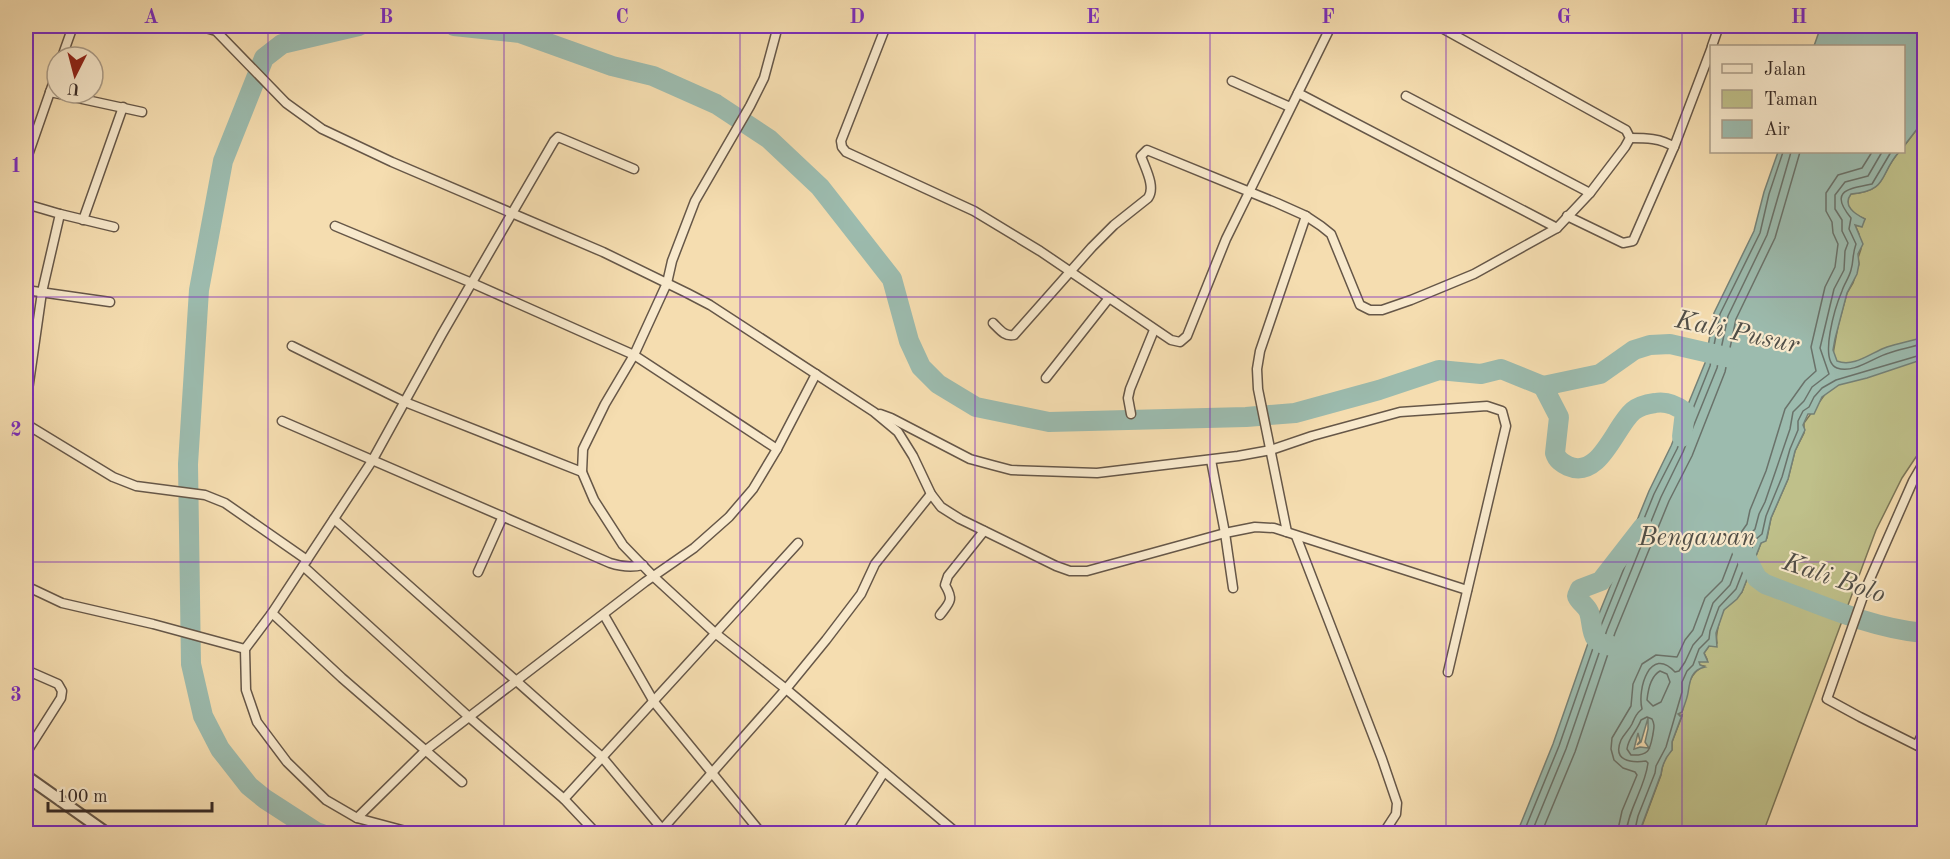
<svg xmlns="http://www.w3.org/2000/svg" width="1950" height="859" font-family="'Old Standard TT',serif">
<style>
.green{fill:#bfc08a;stroke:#7b7558;stroke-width:1.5}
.water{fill:#9cbbae;stroke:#748177;stroke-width:1.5;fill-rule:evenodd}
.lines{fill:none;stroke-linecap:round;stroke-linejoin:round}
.shore{stroke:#6a726a;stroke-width:1.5}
.river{stroke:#9cbbae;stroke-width:20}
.minor-casing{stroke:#665748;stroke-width:11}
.tertiary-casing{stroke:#665748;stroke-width:14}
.minor{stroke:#f8e9cc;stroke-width:8}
.tertiary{stroke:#f8e9cc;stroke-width:10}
.grid{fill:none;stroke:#7b2cbf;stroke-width:1.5;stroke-opacity:0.55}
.labels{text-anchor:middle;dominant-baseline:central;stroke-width:4.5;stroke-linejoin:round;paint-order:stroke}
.water-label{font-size:26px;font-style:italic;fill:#504e47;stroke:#f8e9cc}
.neatline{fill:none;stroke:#7b2cbf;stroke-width:2}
.grid-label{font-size:20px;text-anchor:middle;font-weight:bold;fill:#7b2cbf}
</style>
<rect width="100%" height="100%" fill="#f5ddb0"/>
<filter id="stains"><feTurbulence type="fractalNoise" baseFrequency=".00333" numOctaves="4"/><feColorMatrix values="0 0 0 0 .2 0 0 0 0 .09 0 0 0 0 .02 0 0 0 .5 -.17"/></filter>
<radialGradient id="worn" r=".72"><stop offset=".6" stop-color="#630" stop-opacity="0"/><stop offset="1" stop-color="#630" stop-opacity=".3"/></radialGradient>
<path class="green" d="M1924 120V445L1902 478 1876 530 1763 833 1639 834 1661 775C1662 766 1665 756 1672 750V742L1682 716 1677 714 1682 712C1687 695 1686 674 1704 666L1699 665V662L1707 659 1704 653 1709 646 1717 643C1715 635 1721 611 1727 605 1733 600 1737 599 1742 592L1761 543 1767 538 1771 518 1788 479 1795 451 1804 433V423L1826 393 1838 326 1847 293 1853 283 1859 264 1858 258 1861 249 1859 234 1855 225 1860 226 1865 219 1856 215 1848 206V198L1851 194C1888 191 1879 174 1899 152H1904V146Z"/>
<g class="water">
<polygon points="1821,26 1924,26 1924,120 1904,146 1904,46 1814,46"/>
<path d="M1778 152H1899C1879 174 1889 191 1851 194 1842 206 1855 214 1865 219L1862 227 1855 225 1863 244 1858 254 1859 264 1857 274 1847 293 1835 339 1833 350 1837 361C1854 368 1872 352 1887 347 1899 343 1912 341 1924 337V359L1867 378 1839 385 1822 397 1814 414H1808L1803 425 1805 430 1795 451 1788 479 1771 518 1766 541 1761 543 1742 592 1737 599 1724 610 1716 633 1717 647 1709 646 1704 653 1708 662H1699L1700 665 1705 667C1691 670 1690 680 1688 693 1687 699 1684 706 1682 712L1678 714 1680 716 1682 715 1672 742V750C1666 757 1662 764 1661 774L1639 833H1517L1553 744 1594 626 1649 491 1671 446 1705 363 1714 313 1754 231 1764 192ZM1648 718V729L1645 742 1649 748 1640 747 1634 749 1638 733 1640 741 1637 745 1641 742Z"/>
</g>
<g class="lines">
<g class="shore">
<path d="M1891 152 1872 184C1849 189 1828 190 1851 218L1849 229 1856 244C1852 255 1854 260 1851 270 1849 278 1844 284 1842 291 1836 305 1818 361 1837 368 1854 374 1874 357 1889 353 1901 349 1913 347 1924 343"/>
<path d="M1660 671 1667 674 1670 682 1661 702 1653 706 1647 700C1648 690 1651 676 1660 671Z"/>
<path d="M1647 717 1652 719C1655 725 1654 727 1653 734 1650 749 1650 756 1631 755L1627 749C1628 738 1637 731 1641 720Z"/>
<polyline points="1523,834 1559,746 1600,628 1654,494 1677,449 1710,366 1720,314 1760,233 1769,194 1783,152"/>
<polyline points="1531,834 1566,749 1607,630 1661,497 1683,452 1717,368 1728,316 1767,235 1791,152"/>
<polyline points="1541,834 1575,752 1615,633 1669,501 1692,456 1725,372 1736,319 1775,238 1800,152"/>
<polyline points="1617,834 1622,811 1637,775 1635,772 1623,768 1614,760 1611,749 1612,738 1631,706 1633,684 1642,664 1656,655 1677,657 1685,640 1693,630 1705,598 1722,581 1740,534 1747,524 1750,510 1766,471 1785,409 1805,381 1816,371 1811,347 1825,287 1835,267 1838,244 1833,233 1832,222 1826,211 1826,193 1838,175 1862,168 1872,152"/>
<path d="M1626 834C1628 809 1645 788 1648 763L1646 761C1631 763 1612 761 1621 740 1624 734 1629 730 1632 724 1635 717 1636 714 1642 709 1637 689 1650 645 1675 672L1679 671 1685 662 1693 645 1702 635 1713 603 1730 585 1748 537 1755 529 1759 514 1765 502 1790 429 1793 412 1804 401 1812 387 1829 374 1820 348 1834 289 1844 270 1845 251 1848 243 1842 231V220L1835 209V195L1845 182 1868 176 1882 152"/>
<polyline points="1634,834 1638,816 1655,773 1656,766 1666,747 1682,692 1682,682 1687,671 1693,665 1699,649 1709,639 1710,631 1719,607 1736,589 1755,540 1762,534 1766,516 1782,477 1790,449 1798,430 1798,421 1803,411 1809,407 1814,397 1822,388 1836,380 1924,354"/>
</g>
<g class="river">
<polyline points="454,26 520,33 612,66 653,76 716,104 769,139 820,187 892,279 909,341 921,367 938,384 976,407 1049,422 1246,417 1295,413 1379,390 1439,370 1481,374 1501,369 1543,386"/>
<path d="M1543 386 1559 417 1555 453C1557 460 1562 463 1568 466 1600 480 1615 426 1633 411 1639 406 1648 404 1655 403 1666 401 1676 405 1685 412L1682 437"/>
<polyline points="1543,386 1600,374 1634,350 1650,345 1670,344 1731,358"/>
<path d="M1739 544 1757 578 1765 584C1817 603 1869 628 1924 633"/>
<path d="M1612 646C1588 643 1594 628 1589 612 1586 605 1580 603 1577 596L1580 589 1601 581 1643 527"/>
<polyline points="322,834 316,832 265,799 249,786 220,749 203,716 191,664 188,464 199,290 223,161 264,58 282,44 359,26"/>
</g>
<g class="minor-casing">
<g id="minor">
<polyline points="199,26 216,31 286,103 322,129 392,162 603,252 687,293 710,305 874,412 898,432 913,456 931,494 941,507 960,519 1056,566 1070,571 1087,571 1225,533 1255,527 1274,528 1467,590"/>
<polyline points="778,26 764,78 750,106 695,201 672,261 667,283 634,355 605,404 583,449 582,472 594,500 623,545 654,577 715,633 786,689 958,834"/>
<polyline points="886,26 841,141 842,147 846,152 974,211 1040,251 1171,340 1180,342 1187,336 1226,239 1331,26"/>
<polyline points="1712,46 1719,26"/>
<polyline points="62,57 73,26"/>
<polyline points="1232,81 1290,107"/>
<polyline points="50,92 142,112"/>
<polyline points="1298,93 1557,228"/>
<polyline points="1406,96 1590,193"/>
<polyline points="1674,147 1712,47"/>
<polyline points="26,161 57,72"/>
<polyline points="26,204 60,214 42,292 26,404"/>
<polyline points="60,214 114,227"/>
<path d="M1567 216 1623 243 1633 241 1674 147C1661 138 1645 138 1630 138"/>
<polyline points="83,220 123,107"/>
<polyline points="335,226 472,283 634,355 777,449"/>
<polyline points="26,290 110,302"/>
<path d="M993 323C1000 330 1005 337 1014 335L1092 247 1114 225 1148 198C1156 187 1145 168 1141 156L1147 150 1277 203 1306 216 1321 226 1331 234 1360 305 1370 310H1382L1411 300 1474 274 1557 228 1590 193 1625 147 1630 138 1626 130 1438 26"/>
<polyline points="292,346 405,402 582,472"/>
<polyline points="1046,378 1109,298"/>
<polyline points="880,414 891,418 970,459 992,465 1011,470 1097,473 1238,456 1271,450 1312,436 1400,412 1487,406 1502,411 1506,426 1448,672"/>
<polyline points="1131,414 1128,398 1130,389 1154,330"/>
<path d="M282 421 610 563C622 567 631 568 643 565"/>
<polyline points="26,424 113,477 136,486 205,495 225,503 307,560"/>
<polyline points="1211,460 1225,533 1233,588"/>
<polyline points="1924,462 1913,481 1866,588 1827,699 1860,717 1924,749"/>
<polyline points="334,519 602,757 662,829"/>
<polyline points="1287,532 1258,389 1257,369 1260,351 1306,216"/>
<polyline points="1296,536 1382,759 1397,803 1396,814 1383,834"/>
<polyline points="303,566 469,717 564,799"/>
<polyline points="478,572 503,516"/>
<polyline points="26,586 62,603 153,624 245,649"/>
<polyline points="272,613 342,678 462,782"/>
<polyline points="604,615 654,702 762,834"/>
<path d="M940 615C950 602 954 600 945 585L948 576 984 531"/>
<polyline points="26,670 58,684 62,691 61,698 26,753"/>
<polyline points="1917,745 1924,731"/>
<polyline points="357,818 426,750 645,582 694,548 729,517 753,489 777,449 816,374"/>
<polyline points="417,834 357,818 326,800 287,762 257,722 246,690 245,649 272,613 372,461 442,334 554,141 558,137 563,139 634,169"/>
<polyline points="597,834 564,799 798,543"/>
<polyline points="658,834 786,689 826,640 861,594 875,564 931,494"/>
<polyline points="845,834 884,772"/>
</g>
</g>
<g class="tertiary-casing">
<polyline id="tertiary" points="26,776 108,834"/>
</g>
<use href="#minor" class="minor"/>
<use href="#tertiary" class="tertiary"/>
</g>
<path class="grid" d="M268 26V834M504 26V834M740 26V834M975 26V834M1210 26V834M1446 26V834M1682 26V834M26 297H1924M26 562H1924"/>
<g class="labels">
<g class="water-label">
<text transform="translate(1737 333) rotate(12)">Kali Pusur</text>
<text x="1697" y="538">Bengawan</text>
<text transform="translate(1834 579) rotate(19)">Kali Bolo</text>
</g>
</g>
<rect width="1950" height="859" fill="none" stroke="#f5ddb0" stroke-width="66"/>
<rect x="1710" y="45" width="195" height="108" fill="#f8e9cc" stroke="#ab9d89" stroke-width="1.5"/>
<rect x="1722" y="64" width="30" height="9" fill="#f8e9cc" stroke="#ab9d89" stroke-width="1.5"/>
<text x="1764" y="75" font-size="18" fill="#372a25">Jalan</text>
<rect x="1722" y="90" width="30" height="18" fill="#bfc08a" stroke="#ab9d89" stroke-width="1.5"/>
<text x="1764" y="105" font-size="18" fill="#372a25">Taman</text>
<rect x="1722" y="120" width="30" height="18" fill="#9cbbae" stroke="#ab9d89" stroke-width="1.5"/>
<text x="1764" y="135" font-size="18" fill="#372a25">Air</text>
<g transform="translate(75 75) rotate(186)"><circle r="28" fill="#f8e9cc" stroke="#ab9d89" stroke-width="1.5"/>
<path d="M0-4.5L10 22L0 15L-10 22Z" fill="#8f2418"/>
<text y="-9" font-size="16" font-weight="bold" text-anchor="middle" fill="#372a25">U</text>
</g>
<path d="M48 802v9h164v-9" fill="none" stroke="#372a25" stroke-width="3"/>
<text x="57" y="802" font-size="18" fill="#372a25" stroke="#f8e9cc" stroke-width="4.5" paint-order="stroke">100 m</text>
<rect x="33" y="33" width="1884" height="793" class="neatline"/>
<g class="grid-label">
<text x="151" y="23">A</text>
<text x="386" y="23">B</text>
<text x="622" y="23">C</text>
<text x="857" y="23">D</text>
<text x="1093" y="23">E</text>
<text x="1328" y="23">F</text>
<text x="1564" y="23">G</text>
<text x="1799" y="23">H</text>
<text x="16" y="172">1</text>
<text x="16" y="436">2</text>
<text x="16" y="701">3</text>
</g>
<rect width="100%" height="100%" filter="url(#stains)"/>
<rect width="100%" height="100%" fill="url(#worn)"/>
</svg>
